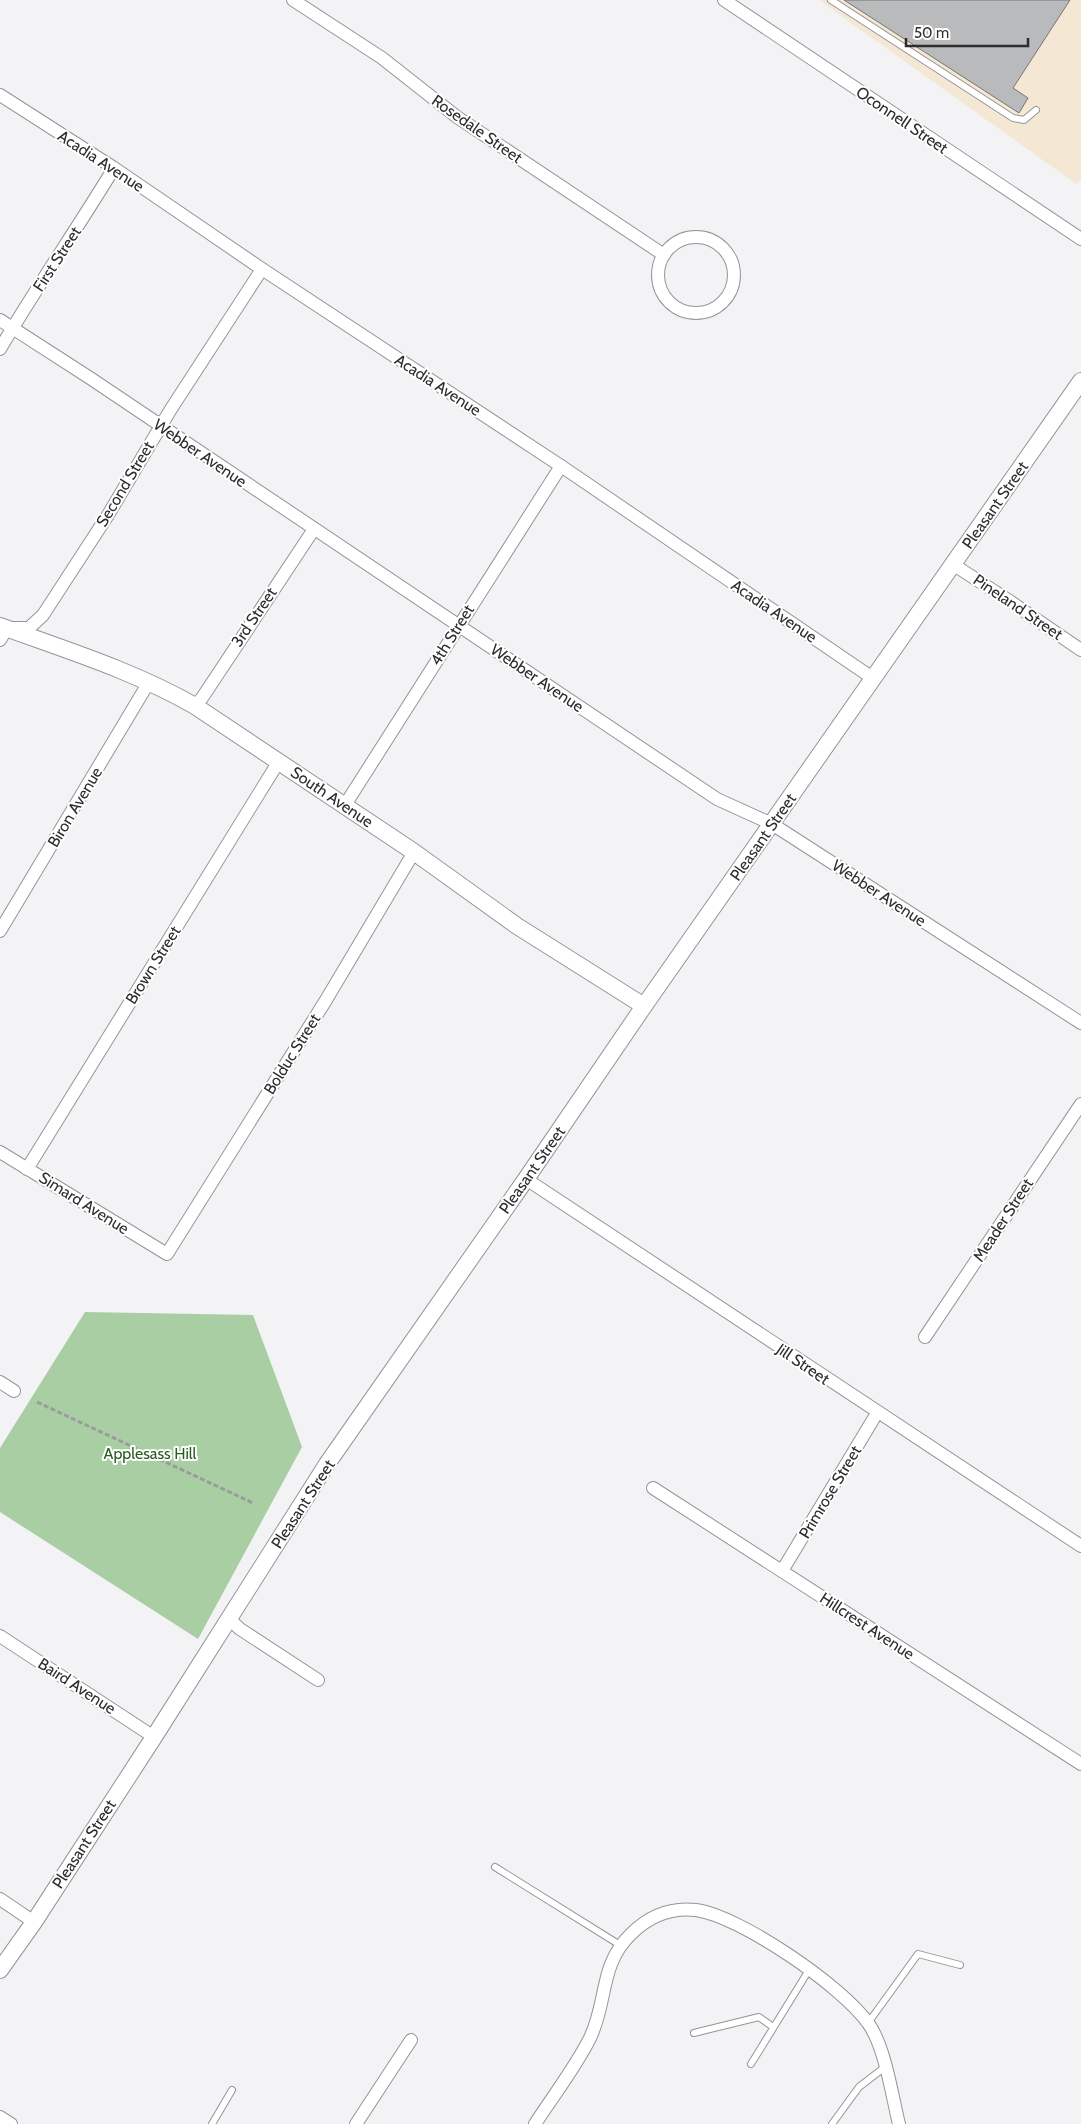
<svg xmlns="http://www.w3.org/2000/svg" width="1081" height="2124" font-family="Cabin,sans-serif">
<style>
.commercial{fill:#f4e8d4}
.green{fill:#aacea4}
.building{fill:#b9babc;stroke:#747477}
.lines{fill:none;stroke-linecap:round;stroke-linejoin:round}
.service-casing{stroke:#949598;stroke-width:8}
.minor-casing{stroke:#949598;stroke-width:14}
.tertiary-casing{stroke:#949598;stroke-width:18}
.path{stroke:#9b9b9d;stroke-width:3;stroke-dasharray:5 2.5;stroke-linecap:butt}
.service{stroke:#fff;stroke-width:6}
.minor{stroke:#fff;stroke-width:12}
.tertiary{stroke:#fff;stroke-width:16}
.labels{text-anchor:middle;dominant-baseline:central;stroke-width:4;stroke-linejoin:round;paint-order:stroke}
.street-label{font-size:16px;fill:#2d2d2e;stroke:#fff}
.park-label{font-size:16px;fill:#295c21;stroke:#fff}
</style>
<rect width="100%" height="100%" fill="#f3f3f6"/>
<polygon class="commercial" points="819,0 1081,0 1081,179 1076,184"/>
<polygon class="green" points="85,1312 253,1315 302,1447 198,1639 0,1512 0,1448"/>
<polygon class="building" points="844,0 1070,0 1013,88 1028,98 1019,113"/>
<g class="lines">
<g class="service-casing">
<g id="service">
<polyline points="831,0 1013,118 1024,120 1036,110"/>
<polyline points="495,1867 620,1945"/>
<polyline points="868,2023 918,1954 960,1965"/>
<polyline points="694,2033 759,2017 773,2027"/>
<polyline points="751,2064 809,1970"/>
<polyline points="212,2124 232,2090"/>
<polyline points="832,2124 859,2087 885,2067"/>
</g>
</g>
<g class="minor-casing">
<g id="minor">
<polyline points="293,0 382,58 457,117 664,255"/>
<polyline points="724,0 1081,239"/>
<polyline points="0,95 114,168 262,269 561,466 874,679"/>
<circle cx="696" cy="275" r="38"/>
<polyline points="0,320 90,378 717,799 772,824 1081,1023"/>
<path d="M0 349C36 288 77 229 114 168"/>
<polyline points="954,565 1008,600 1081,650"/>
<polyline points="0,640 7,628 29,628 43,615 108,515 171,409 262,269"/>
<polyline points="195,706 202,698 314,529"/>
<polyline points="345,805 561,466"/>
<polyline points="0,931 149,682"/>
<polyline points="0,1152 167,1254 326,1000 414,852"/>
<polyline points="27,1169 279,761"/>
<polyline points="526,1179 1081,1546"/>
<polyline points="925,1337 1081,1104"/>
<polyline points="0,1382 14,1391"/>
<polyline points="653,1488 1081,1764"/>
<polyline points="782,1571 877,1413"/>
<polyline points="229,1619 240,1629 318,1680"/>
<polyline points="0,1636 154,1737"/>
<polyline points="0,1899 34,1922"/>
<polyline points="0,2117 11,2124"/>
<polyline points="356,2124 411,2040"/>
<path d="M535 2124C553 2096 575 2068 590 2038 608 2001 599 1965 631 1934 649 1916 670 1907 696 1910 740 1916 842 1986 868 2023 885 2046 892 2096 899 2124"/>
</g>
</g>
<g class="tertiary-casing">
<g id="tertiary">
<path d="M0 626C66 650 134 671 195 706L414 852 517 926 644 1006"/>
<polyline points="0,1970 34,1922 154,1737 327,1464 526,1179 644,1006 1081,381"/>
</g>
</g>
<polyline class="path" points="37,1402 253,1503"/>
<use href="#service" class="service"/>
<use href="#minor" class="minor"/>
<use href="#tertiary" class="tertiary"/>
</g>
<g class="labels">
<g class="street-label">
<text transform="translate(902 120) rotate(34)">Oconnell Street</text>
<text transform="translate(477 129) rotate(35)">Rosedale Street</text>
<text transform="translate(101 161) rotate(33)">Acadia Avenue</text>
<text transform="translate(57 259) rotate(-57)">First Street</text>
<text transform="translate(438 385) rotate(33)">Acadia Avenue</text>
<text transform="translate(200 453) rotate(34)">Webber Avenue</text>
<text transform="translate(125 484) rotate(-59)">Second Street</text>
<text transform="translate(995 505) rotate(-55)">Pleasant Street</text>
<text transform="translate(1018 607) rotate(34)">Pineland Street</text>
<text transform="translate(774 611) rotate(34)">Acadia Avenue</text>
<text transform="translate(254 617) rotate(-56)">3rd Street</text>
<text transform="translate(452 635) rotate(-58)">4th Street</text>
<text transform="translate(537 678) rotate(34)">Webber Avenue</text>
<text transform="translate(332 797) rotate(34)">South Avenue</text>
<text transform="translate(75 807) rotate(-59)">Biron Avenue</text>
<text transform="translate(763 837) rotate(-55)">Pleasant Street</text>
<text transform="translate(879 893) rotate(33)">Webber Avenue</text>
<text transform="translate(153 965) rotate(-58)">Brown Street</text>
<text transform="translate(292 1054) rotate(-58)">Bolduc Street</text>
<text transform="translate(532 1170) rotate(-55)">Pleasant Street</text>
<text transform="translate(84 1203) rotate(32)">Simard Avenue</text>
<text transform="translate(1003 1220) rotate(-57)">Meader Street</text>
<text transform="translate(803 1364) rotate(34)">Jill Street</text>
<text transform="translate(830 1492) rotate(-59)">Primrose Street</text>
<text transform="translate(303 1504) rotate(-57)">Pleasant Street</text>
<text transform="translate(867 1626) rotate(33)">Hillcrest Avenue</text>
<text transform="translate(77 1686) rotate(33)">Baird Avenue</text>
<text transform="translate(84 1844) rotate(-57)">Pleasant Street</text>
</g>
<g class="park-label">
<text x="150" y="1453">Applesass Hill</text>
</g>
</g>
<path d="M906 38v8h122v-8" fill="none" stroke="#2d2d2e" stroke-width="2.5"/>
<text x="914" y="38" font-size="15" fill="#2d2d2e" stroke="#ffffff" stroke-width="4" paint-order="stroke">50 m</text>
</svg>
